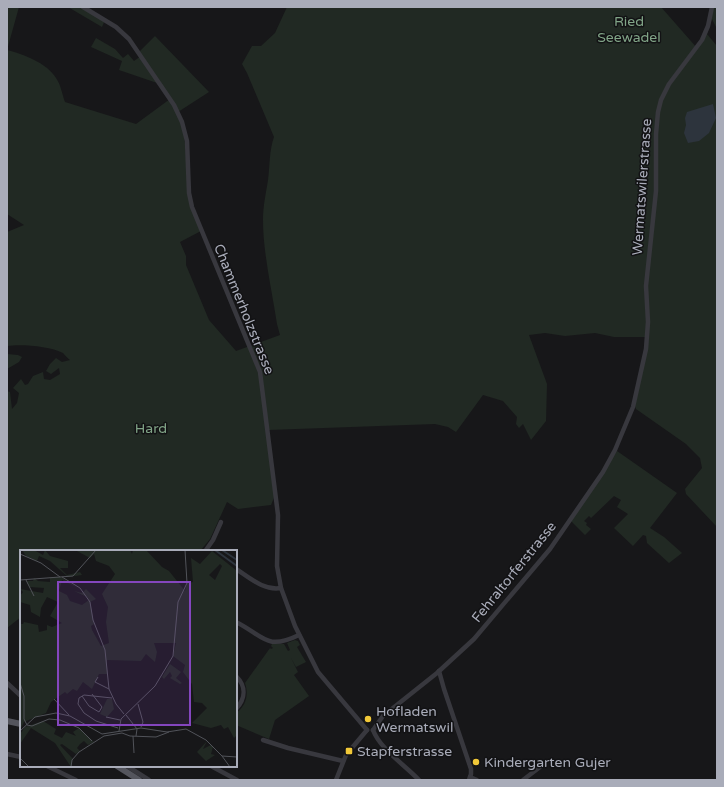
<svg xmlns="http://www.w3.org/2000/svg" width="724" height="787" font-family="'Varela Round',sans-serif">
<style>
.green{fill:#212923}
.water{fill:#2d343d}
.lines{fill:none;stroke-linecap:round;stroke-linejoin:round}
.minor{stroke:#38383e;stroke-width:4.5}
.major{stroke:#54555d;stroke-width:6}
.poi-dot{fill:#f1c838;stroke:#121214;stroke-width:1.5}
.labels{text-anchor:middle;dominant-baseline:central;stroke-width:3;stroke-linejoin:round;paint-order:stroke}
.park-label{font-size:14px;fill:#81a487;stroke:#121214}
.street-label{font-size:14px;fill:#a9acb9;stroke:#121214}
.poi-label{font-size:14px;fill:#a9acb9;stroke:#121214;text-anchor:start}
.inset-river{fill:none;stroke:#2d343d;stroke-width:2}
.inset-road{fill:none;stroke:#515359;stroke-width:1}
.view{fill:#8446be;fill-opacity:0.15;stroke:#8446be;stroke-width:2}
.inset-edge{fill:none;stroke:#a9acb9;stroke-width:2}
</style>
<rect width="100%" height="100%" fill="#171719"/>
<g class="green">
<path d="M7 7H19L7 50C23 54 47 63 56 78 61 85 62 94 65 102L136 124 170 99 160 84 119 70 122 61 91 47 96 38 115 49 123 58 128 54 134 61 141 56 139 52 155 36 209 92 178 112 184 131 189 193 201 231 180 242 186 256V265L209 320 236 351 280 335 277 324C272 291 263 253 263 220 263 206 266 193 268 180 270 166 269 151 274 137L247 73 242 64 252 46H261L275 33 287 7H661L697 48 702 40 712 7H717V29L712 19 707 34 717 46V527L686 494 685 489 702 468 700 458 686 444 636 409 635 406 649 337H614L595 333 565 336 545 333 529 335 547 384 546 421 531 440 523 424 519 428 516 424 517 417 503 401 483 395 456 432 448 427 435 424 268 430 275 495 271 505 238 509 227 502 210 539 200 551H142L139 549 137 551H21V617L7 628V391L10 392 12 409 17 403 19 393 13 388 21 379 25 385 28 384 33 376 43 372 44 379 50 380 60 374 59 368 51 374 46 371 50 364 56 358 62 362 70 360C67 358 65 355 63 353 50 346 21 344 7 346V232L24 225 7 214Z"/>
<polygon points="68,7 83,7 105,20 102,27"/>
<polygon points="7,354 18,355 22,357 19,362 7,369"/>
<polygon points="617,451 677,493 650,528 664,537 682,553 669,563 647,543 646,536 643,535 633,546 614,528 628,514 617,507 621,500 614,496 591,518 589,516 584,521 587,523 586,525 591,529 585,535 572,522 571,520"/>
<path d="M295 640 298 641 300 645 297 647 306 662 296 667 291 658 298 672 294 675 309 696 275 720 269 739 236 725V713C246 706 249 695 245 683L270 648 271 649 273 648 271 646 272 644H284L288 651 290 650 287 643Z"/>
</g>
<polygon class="water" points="713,104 716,118 709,133 699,141 688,143 684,133 686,125 685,118 687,112"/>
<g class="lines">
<g class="minor">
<polyline points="83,7 116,27 129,39 174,105 182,122 187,141 189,193 192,207 260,372 278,515 277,566 281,588 295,626 318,672 367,730"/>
<polyline points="207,551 206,550 213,540 221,522"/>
<path d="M236 569C250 578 264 591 281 588"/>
<path d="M236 622C264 636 266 651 299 635"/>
<polyline points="439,671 444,689 471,769 471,774 469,780"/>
<path d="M236 676C246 686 246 698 236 709"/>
<polyline points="7,683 21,696"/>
<polyline points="373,730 383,716 437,673 474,639 550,549 603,472 615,450 633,407 646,349 648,322 646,286 656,191 656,134 658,112 661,100 669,84 702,40 708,26 712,7"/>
<path d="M373 730C380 749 405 765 419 780"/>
<polyline points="263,740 288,748 343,761"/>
<polyline points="7,754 21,757"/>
<polyline points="47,766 76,780"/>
<polyline points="127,766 149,780"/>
<polyline points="211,766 237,780"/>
<polyline points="470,777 477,780"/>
<polyline points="336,780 346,755 367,730"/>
<polyline points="523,780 540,767"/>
</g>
<g class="major">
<polyline points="7,721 21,724"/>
<polyline points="117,766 139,780"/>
</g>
</g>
<g class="poi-dot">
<circle cx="368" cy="719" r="4"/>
<rect x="345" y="747" width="8" height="8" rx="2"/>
<circle cx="476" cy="762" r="4"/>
</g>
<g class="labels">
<g class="park-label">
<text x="629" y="21">Ried<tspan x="629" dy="16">Seewadel</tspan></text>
<text x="151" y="428">Hard</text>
</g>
<g class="street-label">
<text transform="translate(642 187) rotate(-86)">Wermatswilerstrasse</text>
<text transform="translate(244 309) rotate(68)">Chammerholzstrasse</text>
<text transform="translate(514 572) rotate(-51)">Fehraltorferstrasse</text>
</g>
<g class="poi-label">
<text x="376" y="711">Hofladen<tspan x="376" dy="16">Wermatswil</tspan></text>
<text x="357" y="751">Stapferstrasse</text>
<text x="484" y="762">Kindergarten Gujer</text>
</g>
</g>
<g transform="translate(20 550)">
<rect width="217" height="217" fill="#171719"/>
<path d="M2 0H14L23 5 25 0 30 6 48 11V18H40L47 25 60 22 62 25 48 27 30 11 19 6 17 11 6 6ZM55 0H110L112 4 113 0H126L142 17 149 21 165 41 167 33 173 32 171 8 180 14 192 1 217 21V185L214 188 208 177 204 179 201 175 191 178 172 173 187 158 182 153 174 152 172 134 163 122 165 115 153 106 156 93H134L137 102 135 112 126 104 121 111 87 110V124H79L72 139 63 132 57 141 53 139 47 144 45 142 31 152 26 163 4 172 0 180V74H3L4 72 18 75 19 82 27 80V75L32 77 42 73 30 66 38 52 27 47 21 58 20 67 11 62 10 55 0 52V46L3 42 0 39 23 43 24 38 10 37 7 31H13L14 28 18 31 30 32V27H41L56 37 42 30 39 41 47 45 50 51 62 55 69 50 67 47 54 41 62 43 66 39 76 49 70 52 74 74 71 76 72 80 81 96 89 93 86 72 88 57 82 44 95 24 89 16 76 11 74 4 70 8ZM200 14 202 16 195 30 189 25ZM150 114 161 122 156 128 162 133 160 134 150 128 152 126 150 122 144 129 142 127ZM87 149H92L94 159 87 167 80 164ZM23 171 36 179 34 184 42 188 46 182 56 186 53 182 59 178 74 192 68 195 64 191 60 194 57 198 60 201 56 204 42 194 40 195 53 209 51 217 35 193 11 178 0 194V184L5 177ZM187 191 183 199 191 195 193 197 191 204 195 205 186 211 177 202Z" fill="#212923" fill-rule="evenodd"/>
<path class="inset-river" d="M195 0 217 16M202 0 217 10"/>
<path class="inset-road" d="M0 4 21 13 40 27M42 27 60 38 70 52 73 70 85 100 89 139 96 154 104 164M0 30 53 26 76 0M6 30 14 46M78 127 75 132 89 139M0 133 4 146V169L7 175 12 176 29 169 40 170 59 178 72 191M62 146 69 156 79 162 82 157 72 144M92 148 64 145 59 148 58 154 64 163 76 171 98 178M34 149 49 165M118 154 123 172 121 177M106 165 117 179 116 186M86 167 100 170M0 181 15 167 36 163 50 166 82 184 121 178 147 182 166 179 186 190 202 206 217 207M99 181 101 169 135 136 153 106 158 52 167 33 165 0M113 186 114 203M202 206 210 217M0 208 9 217M51 217 52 210 59 202 84 186 102 183 110 186 136 187 149 182"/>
<path class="view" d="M38 32H170V175H38Z"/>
<rect width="217" height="217" class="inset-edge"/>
</g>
<rect width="724" height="787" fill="none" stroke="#a9acb9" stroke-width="16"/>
</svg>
